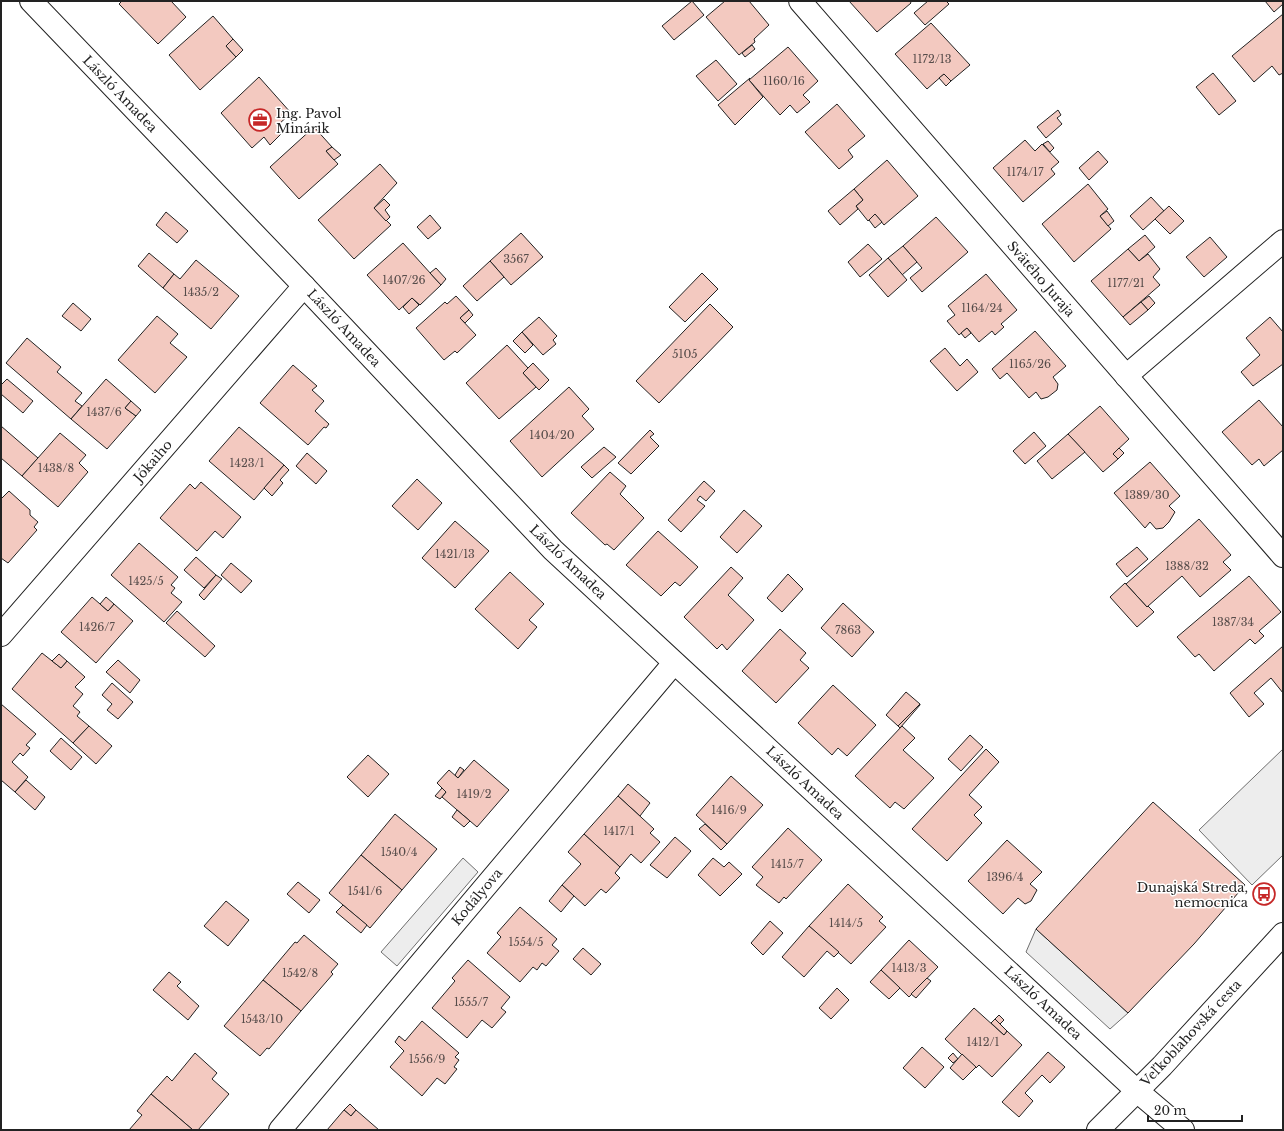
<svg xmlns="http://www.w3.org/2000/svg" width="1284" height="1131" font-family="'Libre Baskerville',serif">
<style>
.parking{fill:#ededed;stroke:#6f6f6f}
.building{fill:#f3c9c0;stroke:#222}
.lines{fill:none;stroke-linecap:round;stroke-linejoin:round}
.minor-casing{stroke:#222;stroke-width:24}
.major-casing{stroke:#222;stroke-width:24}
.minor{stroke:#fff;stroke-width:22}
.major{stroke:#fff;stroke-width:22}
.labels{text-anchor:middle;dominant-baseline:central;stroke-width:3;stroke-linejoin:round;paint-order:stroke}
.number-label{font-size:11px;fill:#564c4a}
.street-label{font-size:13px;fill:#222;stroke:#fff}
.poi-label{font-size:13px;fill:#222;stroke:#fff;text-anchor:start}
</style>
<rect width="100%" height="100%" fill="#fff"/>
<g class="parking">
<polygon points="1283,749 1283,855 1252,885 1199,830"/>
<polygon points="463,858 478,872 397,966 381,952"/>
<polygon points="1036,929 1128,1013 1110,1029 1026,952"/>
</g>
<g class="building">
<polygon points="122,1 171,1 186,17 158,44 119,4"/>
<polygon points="692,1 704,15 674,40 662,26"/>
<polygon points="725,1 749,1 769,25 754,39 755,42 739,55 706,17"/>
<polygon points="849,1 910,1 911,3 877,32"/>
<polygon points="928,1 946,1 949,4 925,25 914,13"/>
<polygon points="1265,1 1283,1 1283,4 1274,12"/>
<polygon points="1283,14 1283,73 1279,75 1272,66 1254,82 1232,56"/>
<polygon points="213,16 233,39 226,46 236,57 200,90 169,55"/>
<polygon points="931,23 970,65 951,81 944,74 927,89 895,54"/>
<polygon points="233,39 243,50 236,57 226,46"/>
<polygon points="752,45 755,49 745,57 742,53"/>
<polygon points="788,47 818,81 803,95 810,102 797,113 790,105 780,115 749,80"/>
<polygon points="716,60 737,84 718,101 696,76"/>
<polygon points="1213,73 1236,101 1219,115 1196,87"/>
<polygon points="944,74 951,81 946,86 939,78"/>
<polygon points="259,77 291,113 278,125 284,131 270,145 264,137 252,148 221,113"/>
<polygon points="750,78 749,80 763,97 735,125 718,105"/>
<polygon points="837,104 865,136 848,150 853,157 839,169 805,132"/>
<polygon points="1058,110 1061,115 1057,118 1062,124 1046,138 1037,127"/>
<polygon points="314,127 332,147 326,151 338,164 299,199 270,167"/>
<polygon points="1025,140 1035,151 1042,144 1059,162 1051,169 1055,174 1023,202 993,168"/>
<polygon points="1048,141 1054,148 1050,152 1043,144"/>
<polygon points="332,147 341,155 334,160 326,151"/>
<polygon points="1098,151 1108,162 1089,180 1079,168"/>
<polygon points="887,160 918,196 884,225 875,214 868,221 856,206 863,200 854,189"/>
<polygon points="380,164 397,183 374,208 391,225 354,259 318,220"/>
<polygon points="1088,184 1108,209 1100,216 1111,229 1074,262 1042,224"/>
<polygon points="854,189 863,200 856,206 858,209 840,225 828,211"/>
<polygon points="1151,197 1164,211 1143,230 1130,216"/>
<polygon points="384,199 390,205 385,210 390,217 386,221 374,208"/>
<polygon points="1169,206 1184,221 1170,234 1155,219"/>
<polygon points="1107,211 1114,221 1108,226 1100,216"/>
<polygon points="166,212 188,231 177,243 156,225"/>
<polygon points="875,214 882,222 875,228 869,220"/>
<polygon points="430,215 441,228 428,239 417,227"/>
<polygon points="936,217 968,252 922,292 910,278 922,268 903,246"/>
<polygon points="521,233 543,257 511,285 490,261"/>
<polygon points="1145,235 1155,247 1139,261 1128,249"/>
<polygon points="1210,237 1227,257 1204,277 1186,257"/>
<polygon points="403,243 441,285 420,305 412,298 399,310 367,275"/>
<polygon points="868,244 882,259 860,277 848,262"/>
<polygon points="903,246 917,262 902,275 888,258"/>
<polygon points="1128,249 1139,261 1148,254 1160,269 1153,277 1160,285 1123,317 1091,281"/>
<polygon points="149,253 174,274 163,288 138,266"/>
<polygon points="888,258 907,280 888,297 869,275"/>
<polygon points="196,260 239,296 211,329 163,288 174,274 180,279"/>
<polygon points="490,261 504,277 477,301 463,286"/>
<polygon points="436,268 446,279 441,285 430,273"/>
<polygon points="702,273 718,289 685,322 669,307"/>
<polygon points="986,274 1017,310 1001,324 1004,327 995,335 992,331 979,342 967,328 959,335 947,321 955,315 948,306"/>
<polygon points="456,296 469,310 460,318 476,335 457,353 455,351 444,360 416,328 445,302 447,304"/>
<polygon points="1149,296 1155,303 1148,310 1141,302"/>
<polygon points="412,298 419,305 409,314 403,307"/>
<polygon points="1141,302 1148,310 1130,325 1123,317"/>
<polygon points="73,303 91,319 81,331 62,316"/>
<polygon points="710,304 733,327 659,403 636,381"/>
<polygon points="469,310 473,315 465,323 460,318"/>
<polygon points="157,316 178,334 170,343 187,357 155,393 118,360"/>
<polygon points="539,317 557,336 553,340 556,344 543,355 522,332"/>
<polygon points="1270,317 1283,332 1283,364 1253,386 1241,372 1260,355 1246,338"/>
<polygon points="967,328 971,333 965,338 961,333"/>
<polygon points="1035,331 1066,366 1053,377 1058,384 1057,390 1048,397 1041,399 1036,392 1029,398 1007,373 1000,379 992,369"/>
<polygon points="522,332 533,345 525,353 513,341"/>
<polygon points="27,338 61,367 57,372 82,393 75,401 82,406 71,419 6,363"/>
<polygon points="507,345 528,368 523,373 536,387 499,419 466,383"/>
<polygon points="945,348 960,366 967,359 978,372 957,391 930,361"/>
<polygon points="533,363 549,380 539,390 523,373"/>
<polygon points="293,365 317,386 312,390 324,401 315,411 329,424 326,428 324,427 308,445 260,403"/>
<polygon points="7,379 33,401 23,413 1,394 1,385"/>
<polygon points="106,379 131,401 125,408 136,416 107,449 71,419"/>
<polygon points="569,387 589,409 582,416 594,429 542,477 510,441"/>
<polygon points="1259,400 1283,427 1283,450 1264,466 1259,459 1252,465 1222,432"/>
<polygon points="131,401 141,410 136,416 125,408"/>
<polygon points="1100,406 1129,439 1113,454 1118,459 1103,472 1068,434"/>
<polygon points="1,426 38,458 22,476 1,458"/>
<polygon points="239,427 284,465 254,500 209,461"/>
<polygon points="650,430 654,434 650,437 659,446 631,474 618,463"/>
<polygon points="1034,432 1046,446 1025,464 1013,451"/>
<polygon points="60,433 86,455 79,463 88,472 58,507 22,476"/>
<polygon points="1068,434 1085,452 1052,479 1037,461"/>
<polygon points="604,447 616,457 592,478 581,467"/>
<polygon points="1119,448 1124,453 1118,459 1113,454"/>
<polygon points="307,453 327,471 316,484 296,466"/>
<polygon points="1150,462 1180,496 1169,506 1175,512 1169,522 1163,528 1156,529 1150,522 1145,528 1114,493"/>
<polygon points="284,465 289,470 280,480 283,483 272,496 264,488"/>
<polygon points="610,472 626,486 620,494 644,518 614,550 607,544 605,545 571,513"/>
<polygon points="417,479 442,503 418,530 392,506"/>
<polygon points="704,481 715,491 706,501 700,496 697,500 705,506 681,532 668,520"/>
<polygon points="201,482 241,517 223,538 215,531 197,551 160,518 190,484 195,489"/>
<polygon points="9,491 30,510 30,515 38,522 34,527 37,530 8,563 1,558 1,499"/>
<polygon points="744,510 762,526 737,553 720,537"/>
<polygon points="1199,519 1231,555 1223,562 1231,570 1200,597 1182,576 1147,607 1126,584"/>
<polygon points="455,521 489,551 455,588 422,558"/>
<polygon points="658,531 698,567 680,586 675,582 661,596 626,565"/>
<polygon points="139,543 178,577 171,585 175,588 171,593 182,602 164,622 111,575"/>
<polygon points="1137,547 1148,559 1127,577 1116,564"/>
<polygon points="196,557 216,575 204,588 184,570"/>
<polygon points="231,563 252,581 241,593 221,575"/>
<polygon points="731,567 743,578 728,595 754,620 727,650 722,644 717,649 684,617"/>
<polygon points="510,572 544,604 529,620 537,627 518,649 475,609"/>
<polygon points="788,574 803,589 782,612 767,598"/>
<polygon points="216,575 222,579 204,600 199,595"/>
<polygon points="1249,576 1281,612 1259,631 1264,636 1255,644 1250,639 1214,671 1199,654 1195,657 1177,637"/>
<polygon points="1125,583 1147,607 1148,606 1154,612 1137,627 1110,597"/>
<polygon points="92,597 108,611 114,604 133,621 96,663 61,632"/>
<polygon points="106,597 114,604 108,611 100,604"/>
<polygon points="843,603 874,632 852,657 821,628"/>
<polygon points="177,611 215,646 205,657 166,623"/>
<polygon points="780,629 806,653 800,660 809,668 776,703 742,671"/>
<polygon points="1283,646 1283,693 1271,678 1254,693 1264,704 1249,717 1230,693"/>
<polygon points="42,653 61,668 67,661 85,677 75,687 83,694 73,706 80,712 77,716 89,726 73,743 12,689"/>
<polygon points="59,654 67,661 61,668 52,661"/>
<polygon points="118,660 140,680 130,693 106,672"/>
<polygon points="112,683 133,702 118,719 107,710 112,704 102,695"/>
<polygon points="833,685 876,725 847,756 838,748 832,755 798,723"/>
<polygon points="906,692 920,704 898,726 886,715"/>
<polygon points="1,704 36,734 26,745 30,748 23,756 20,753 12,762 28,777 15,792 1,780"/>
<polygon points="920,704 920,705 900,728 898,726"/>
<polygon points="89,726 112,746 96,764 73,743"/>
<polygon points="902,726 915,738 903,750 934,778 904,809 895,802 890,808 855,776"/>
<polygon points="970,735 983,747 961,771 948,759"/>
<polygon points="61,738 82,757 71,770 50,751"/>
<polygon points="986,749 999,762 969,795 982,807 974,815 982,823 947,861 912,829"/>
<polygon points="368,755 389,774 368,797 347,777"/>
<polygon points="474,760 509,790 477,827 442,797 446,792 437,783 449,770 458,778"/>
<polygon points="460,767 464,770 458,778 455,775"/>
<polygon points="731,776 763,805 727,844 696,815"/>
<polygon points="26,780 45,797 35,810 15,792"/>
<polygon points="628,784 650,803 640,816 618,796"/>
<polygon points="442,788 446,792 440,799 435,796"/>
<polygon points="618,796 654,829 650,833 660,842 641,863 631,854 620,867 584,834"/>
<polygon points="1153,802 1245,885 1194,944 1128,1013 1036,929"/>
<polygon points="457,810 470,821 464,827 452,817"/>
<polygon points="395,814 437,849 402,890 361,855"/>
<polygon points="705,824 727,844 721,850 699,829"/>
<polygon points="788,828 822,860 786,899 784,897 779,903 756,885 763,877 752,867"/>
<polygon points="584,834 620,867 615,873 620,878 606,893 601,889 585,906 562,885 581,864 568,852"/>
<polygon points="675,837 691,851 667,878 650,865"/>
<polygon points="1007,840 1042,872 1030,884 1037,890 1031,901 1025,904 1018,898 1003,914 968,881"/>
<polygon points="361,855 402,890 370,928 329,893"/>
<polygon points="713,858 724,867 729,862 742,874 720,896 698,875"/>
<polygon points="298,882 320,900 309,913 287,894"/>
<polygon points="848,884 883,917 879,921 886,927 851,964 809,926"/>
<polygon points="562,885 574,896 561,912 549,901"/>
<polygon points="226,901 249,920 228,946 204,926"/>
<polygon points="343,905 367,925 361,933 336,912"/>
<polygon points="520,907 557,939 552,945 559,951 546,966 542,963 537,970 533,967 520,982 487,953 501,937 497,933"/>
<polygon points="770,921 783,933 763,955 751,943"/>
<polygon points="809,926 839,952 834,957 827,951 804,977 782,957"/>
<polygon points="304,935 338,964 331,972 333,974 301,1011 263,980 295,942 297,943"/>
<polygon points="909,940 938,967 909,997 881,970"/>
<polygon points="583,948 601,964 591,975 573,959"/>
<polygon points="468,960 510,997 501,1008 506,1012 492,1028 482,1020 467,1038 432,1008 455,981 452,978"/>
<polygon points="881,970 900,988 889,999 870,982"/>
<polygon points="169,972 181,982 177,986 199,1006 188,1020 153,990"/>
<polygon points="927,978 931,981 916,998 911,994"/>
<polygon points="263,980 301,1011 269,1049 267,1048 260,1056 224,1026"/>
<polygon points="837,988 849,1000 831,1019 819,1008"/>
<polygon points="974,1008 1004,1035 1007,1031 1022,1045 992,1077 979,1065 976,1068 945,1039"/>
<polygon points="999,1015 1004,1020 1000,1024 995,1019"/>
<polygon points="995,1019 1007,1031 1004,1035 991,1023"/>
<polygon points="422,1021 459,1053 455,1057 459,1060 454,1067 457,1069 445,1084 437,1078 422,1096 390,1067 404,1051 395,1042 399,1036 405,1041"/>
<polygon points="922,1047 944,1067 925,1088 903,1068"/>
<polygon points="1048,1052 1065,1067 1050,1083 1042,1075 1025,1093 1033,1101 1019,1117 1002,1102"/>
<polygon points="195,1053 217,1073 212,1079 229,1094 198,1130 193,1130 151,1094 167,1076 172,1081"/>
<polygon points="953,1053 958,1059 953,1063 948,1058"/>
<polygon points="962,1054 976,1067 963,1080 950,1068"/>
<polygon points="151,1094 193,1130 129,1130 142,1115 137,1111"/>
<polygon points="350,1104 356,1110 351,1116 344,1110"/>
<polygon points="344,1110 351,1116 356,1110 379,1130 327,1130"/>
</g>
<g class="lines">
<g class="minor-casing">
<g id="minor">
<polyline points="31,1 304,286 553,550 1137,1091 1183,1130"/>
<polyline points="800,1 1283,556"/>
<polyline points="1126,376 1283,241"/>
<polyline points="1,635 304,286"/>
<polyline points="280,1130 674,663"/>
</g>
</g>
<g class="major-casing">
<polyline id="major" points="1098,1130 1162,1066 1283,934"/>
</g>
<use href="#minor" class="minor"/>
<use href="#major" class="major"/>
</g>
<defs>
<g id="office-ring" transform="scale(1.15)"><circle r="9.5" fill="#fff" stroke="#c62828" stroke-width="1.5"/><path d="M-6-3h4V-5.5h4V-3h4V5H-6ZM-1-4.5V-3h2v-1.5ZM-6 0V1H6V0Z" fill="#c62828"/></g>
<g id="bus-ring" transform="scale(1.15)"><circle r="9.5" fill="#fff" stroke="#c62828" stroke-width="1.5"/><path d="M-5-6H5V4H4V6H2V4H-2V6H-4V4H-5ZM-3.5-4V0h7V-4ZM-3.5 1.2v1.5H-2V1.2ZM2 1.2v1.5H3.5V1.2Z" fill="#c62828"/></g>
</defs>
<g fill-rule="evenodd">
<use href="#office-ring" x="260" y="120"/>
<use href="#bus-ring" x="1264" y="894"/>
</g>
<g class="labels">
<g class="number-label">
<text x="932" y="59">1172/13</text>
<text x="784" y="81">1160/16</text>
<text x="1025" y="172">1174/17</text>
<text x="516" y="259">3567</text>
<text x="404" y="280">1407/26</text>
<text x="1126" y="283">1177/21</text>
<text x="201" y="292">1435/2</text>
<text x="982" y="308">1164/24</text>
<text x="685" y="354">5105</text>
<text x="1030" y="364">1165/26</text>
<text x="104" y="412">1437/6</text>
<text x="552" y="435">1404/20</text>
<text x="247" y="463">1423/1</text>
<text x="56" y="468">1438/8</text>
<text x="1147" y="495">1389/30</text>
<text x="455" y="554">1421/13</text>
<text x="1187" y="566">1388/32</text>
<text x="146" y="581">1425/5</text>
<text x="1233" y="622">1387/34</text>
<text x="97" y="627">1426/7</text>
<text x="848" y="630">7863</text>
<text x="474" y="794">1419/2</text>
<text x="729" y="810">1416/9</text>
<text x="619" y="831">1417/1</text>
<text x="399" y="852">1540/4</text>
<text x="787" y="864">1415/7</text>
<text x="1005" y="877">1396/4</text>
<text x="365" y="891">1541/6</text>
<text x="846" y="923">1414/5</text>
<text x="526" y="942">1554/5</text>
<text x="909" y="968">1413/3</text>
<text x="300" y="973">1542/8</text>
<text x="471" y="1002">1555/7</text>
<text x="262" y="1019">1543/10</text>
<text x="983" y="1042">1412/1</text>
<text x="427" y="1059">1556/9</text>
</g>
<g class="street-label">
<text transform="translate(120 94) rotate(46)">László Amadea</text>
<text transform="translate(1041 279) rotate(49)">Svätého Juraja</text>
<text transform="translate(344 328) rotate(47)">László Amadea</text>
<text transform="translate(153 461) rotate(-49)">Jókaiho</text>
<text transform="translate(568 562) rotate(44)">László Amadea</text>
<text transform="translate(805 783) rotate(43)">László Amadea</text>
<text transform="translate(477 897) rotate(-50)">Kodályova</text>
<text transform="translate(1043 1003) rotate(43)">László Amadea</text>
<text transform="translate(1191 1033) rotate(-47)">Veľkoblahovská cesta</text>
</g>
<g class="poi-label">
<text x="276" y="113">Ing. Pavol<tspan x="276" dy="15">Minárik</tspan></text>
<text x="1248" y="887" text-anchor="end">Dunajská Streda,<tspan x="1248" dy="15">nemocnica</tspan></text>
</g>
</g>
<rect width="1284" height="1131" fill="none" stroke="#222222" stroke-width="4"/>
<path d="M1148 1115v6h94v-6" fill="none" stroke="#222222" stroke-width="2"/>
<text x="1154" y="1115" font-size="12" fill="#222222" stroke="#ffffff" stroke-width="3" paint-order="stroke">20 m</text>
</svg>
